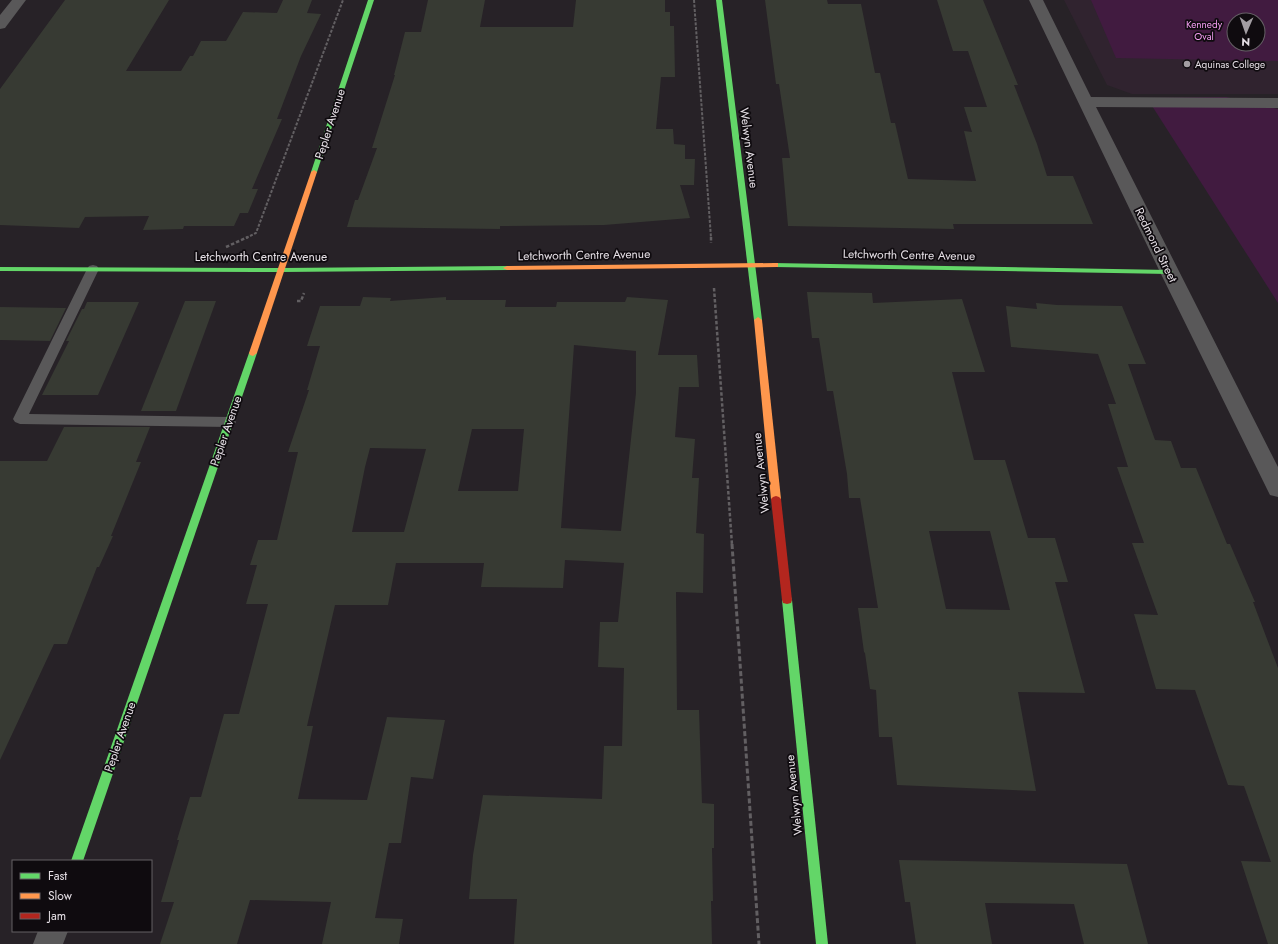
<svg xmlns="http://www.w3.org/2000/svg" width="1278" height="944" font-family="Jost,sans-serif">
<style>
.built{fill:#30232f;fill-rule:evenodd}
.green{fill:#411b40;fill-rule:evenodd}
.building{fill:#373a33;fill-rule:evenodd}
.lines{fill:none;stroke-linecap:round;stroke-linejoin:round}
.path-far2{stroke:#625f62;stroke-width:2;stroke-dasharray:3 1.5;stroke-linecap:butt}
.path-far1{stroke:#625f62;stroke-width:2.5;stroke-dasharray:3.5 2;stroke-linecap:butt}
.path{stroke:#625f62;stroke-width:3;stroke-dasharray:5 2.5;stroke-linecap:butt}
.lane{fill:#595859;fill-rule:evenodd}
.street{fill:#595859;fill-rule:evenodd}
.fast{fill:#63d668;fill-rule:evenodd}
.slow{fill:#ff974d;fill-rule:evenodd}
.jam{fill:#b3261e;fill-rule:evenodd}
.poi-dot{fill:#a39ea3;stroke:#0f0b0f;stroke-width:1.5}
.labels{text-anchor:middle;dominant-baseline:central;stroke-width:3.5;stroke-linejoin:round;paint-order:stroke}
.far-park-label{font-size:10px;fill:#f59ef3;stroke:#0f0b0f}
.far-poi-label{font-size:10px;fill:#e6e0e6;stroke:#0f0b0f;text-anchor:start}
.street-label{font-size:12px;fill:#e6e0e6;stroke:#0f0b0f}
</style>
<rect width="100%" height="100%" fill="#272227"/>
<path class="built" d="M1064 0H1278V94H1132L1107 85ZM1234 20H1258V44H1234Z"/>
<g class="green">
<path d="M1091 0H1278V61L1116 58ZM1234 20H1258V44H1234Z"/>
<polygon points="1226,97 1278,109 1278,303 1147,98"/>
</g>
<g class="building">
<polygon points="65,0 169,0 126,71 181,71 190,56 193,56 201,41 226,41 243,12 277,13 283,0 312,0 307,13 321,14 301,56 277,119 282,119 252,189 258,189 248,213 240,213 234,226 184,226 183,229 143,230 149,216 85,217 79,228 0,225 0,89"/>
<polygon points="428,0 485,0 480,27 573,27 576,0 665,0 665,12 670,12 670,26 674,26 675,77 661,77 656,129 673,129 674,144 685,145 685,159 695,159 694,185 680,185 690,218 604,225 500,226 500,229 347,227 355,200 358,200 377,148 372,148 395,75 394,75 405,32 421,32"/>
<polygon points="765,0 827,0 828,4 861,4 875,73 880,73 891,123 895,123 908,179 976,181 964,131 972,132 964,107 987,107 968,51 953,51 937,0 983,0 1018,85 1014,85 1037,144 1047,176 1073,176 1093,224 953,224 954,229 788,226 782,158 790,158 779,84 776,84"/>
<path d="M807 292 872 293 873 303 962 299 985 372H952L974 460H1005L1028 538H1055L1068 582H1055L1085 693 1018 692 1036 791 897 785 892 737H879L876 690 870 689 865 653 864 652 858 608H878L860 498H849L847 474 833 391H827L819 338H812ZM929 531H990L1010 610 946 609Z"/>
<path d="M363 297 391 298 390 301 446 297V300H506L505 307H556L557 302H625L627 297 668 300 658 355H697L699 387H679L675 437 695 439 692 478H699L696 533 704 534 703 593 676 592 677 710H699L702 803 714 804V848H712L713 901H711L712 944H514L517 899H469L473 855 483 795 602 799 604 746H622L624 668 598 667 600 622H618L624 563 565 560 563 588 481 587 484 563H396L388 605H335L307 726H313L298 799 367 800 387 717 445 720 433 779 411 777 401 843H389L375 918 403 919 399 944H322L331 902 250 900 237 944H160L174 902H161L179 840H177L190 797H201L224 714H239L268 604H246L257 565H250L258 540H277L298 452H288L309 390H307L320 346H307L320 306H360ZM574 345 636 351V393L621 531 561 528ZM472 429H524L518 491H458ZM370 448 426 449 404 532H352L365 467Z"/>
<polygon points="185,301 216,301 176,411 141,411"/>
<polygon points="87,302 139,302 98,395 42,395 69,341 66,341 82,309 84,309"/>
<polygon points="1036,303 1057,305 1122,306 1146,364 1128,364 1155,440 1171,441 1181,468 1196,468 1227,544 1230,544 1255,602 1253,602 1278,668 1278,944 1268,944 1241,861 1271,862 1244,786 1228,785 1195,690 1156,689 1134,614 1158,615 1132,543 1144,543 1117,467 1128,467 1108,404 1116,404 1098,354 1011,347 1006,306 1037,309"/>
<polygon points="0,307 66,308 50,341 0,340"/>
<polygon points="64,427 150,427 136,462 141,462 111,536 113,536 99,567 97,567 67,644 54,644 0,760 0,461 47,461"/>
<polygon points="899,860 1127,864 1148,944 1084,944 1074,904 985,903 992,944 916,944 910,902 905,902"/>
</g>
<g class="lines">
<g class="path-far2">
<polyline points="694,0 711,238"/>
<polyline points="246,238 256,233 343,0"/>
</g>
<g class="path-far1">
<polyline points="711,237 711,243"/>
<polyline points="226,247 248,237"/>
<polyline points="714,288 732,545"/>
<polyline points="297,301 301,301 304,293"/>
</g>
<polyline class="path" points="732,544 759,944"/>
<polygon class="lane" points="93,265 97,266 99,269 29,414 229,417 234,419 236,422 234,425 229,427 20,424 15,422 13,419 87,269 89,266"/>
<g class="street">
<polygon points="12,0 26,0 5,28 0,29 0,15"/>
<polygon points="1029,0 1043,0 1091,97 1278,98 1278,108 1096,107 1278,467 1278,497 1270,495 1267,489 1160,272"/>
<polygon points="38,931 68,931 63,944 33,944"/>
</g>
<g class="fast">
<polygon points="368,0 374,0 317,172 316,173 312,173 311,172"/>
<polygon points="716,0 722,0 762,320 758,323 754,320"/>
<polygon points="772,263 1169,270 1173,272 1169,274 775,267 772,267"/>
<polygon points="507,266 511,268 510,270 282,272 0,271 0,267 282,268"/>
<polygon points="253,350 257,353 83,861 71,861 249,353"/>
<polygon points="787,596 791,597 792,600 828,944 816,944 782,600 783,597"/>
</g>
<g class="slow">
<polygon points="314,170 317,172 257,353 253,356 250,355 249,353 311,172"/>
<polygon points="775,263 778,263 778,267 507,270 503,268 507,266"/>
<polygon points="758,317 762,320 781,499 779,501 773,501 771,499 754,320"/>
</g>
<polygon class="jam" points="776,496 779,497 781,499 792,600 791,603 787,604 783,603 782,600 771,499 773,497"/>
</g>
<circle class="poi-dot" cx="1187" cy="64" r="4"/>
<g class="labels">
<g class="far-park-label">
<text x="1204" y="24">Kennedy<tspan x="1204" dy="12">Oval</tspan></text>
</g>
<g class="far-poi-label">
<text x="1195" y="64">Aquinas College</text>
</g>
<g class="street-label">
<text transform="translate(330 124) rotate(-72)">Pepler Avenue</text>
<text transform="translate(749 148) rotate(83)">Welwyn Avenue</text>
<text transform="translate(1156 245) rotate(64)">Redmond Street</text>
<text transform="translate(584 255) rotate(-1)">Letchworth Centre Avenue</text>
<text transform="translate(909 255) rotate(1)">Letchworth Centre Avenue</text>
<text x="261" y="257">Letchworth Centre Avenue</text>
<text transform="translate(226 431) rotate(-71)">Pepler Avenue</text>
<text transform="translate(761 473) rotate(-96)">Welwyn Avenue</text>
<text transform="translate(120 737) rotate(-71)">Pepler Avenue</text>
<text transform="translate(794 795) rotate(-96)">Welwyn Avenue</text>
</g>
</g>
<rect x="12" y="860" width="140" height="72" fill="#0f0b0f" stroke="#656065"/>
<rect x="20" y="873" width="20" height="6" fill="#63d668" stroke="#656065"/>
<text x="48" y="880" font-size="12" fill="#e6e0e6">Fast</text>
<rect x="20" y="893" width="20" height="6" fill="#ff974d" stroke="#656065"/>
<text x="48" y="900" font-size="12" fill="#e6e0e6">Slow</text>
<rect x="20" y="913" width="20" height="6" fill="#b3261e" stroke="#656065"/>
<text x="48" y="920" font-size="12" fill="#e6e0e6">Jam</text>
<g transform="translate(1246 32) rotate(182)"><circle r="19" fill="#0f0b0f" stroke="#656065"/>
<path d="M0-3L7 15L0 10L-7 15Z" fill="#a39ea3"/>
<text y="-6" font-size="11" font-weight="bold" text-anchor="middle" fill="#e6e0e6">N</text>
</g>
</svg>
